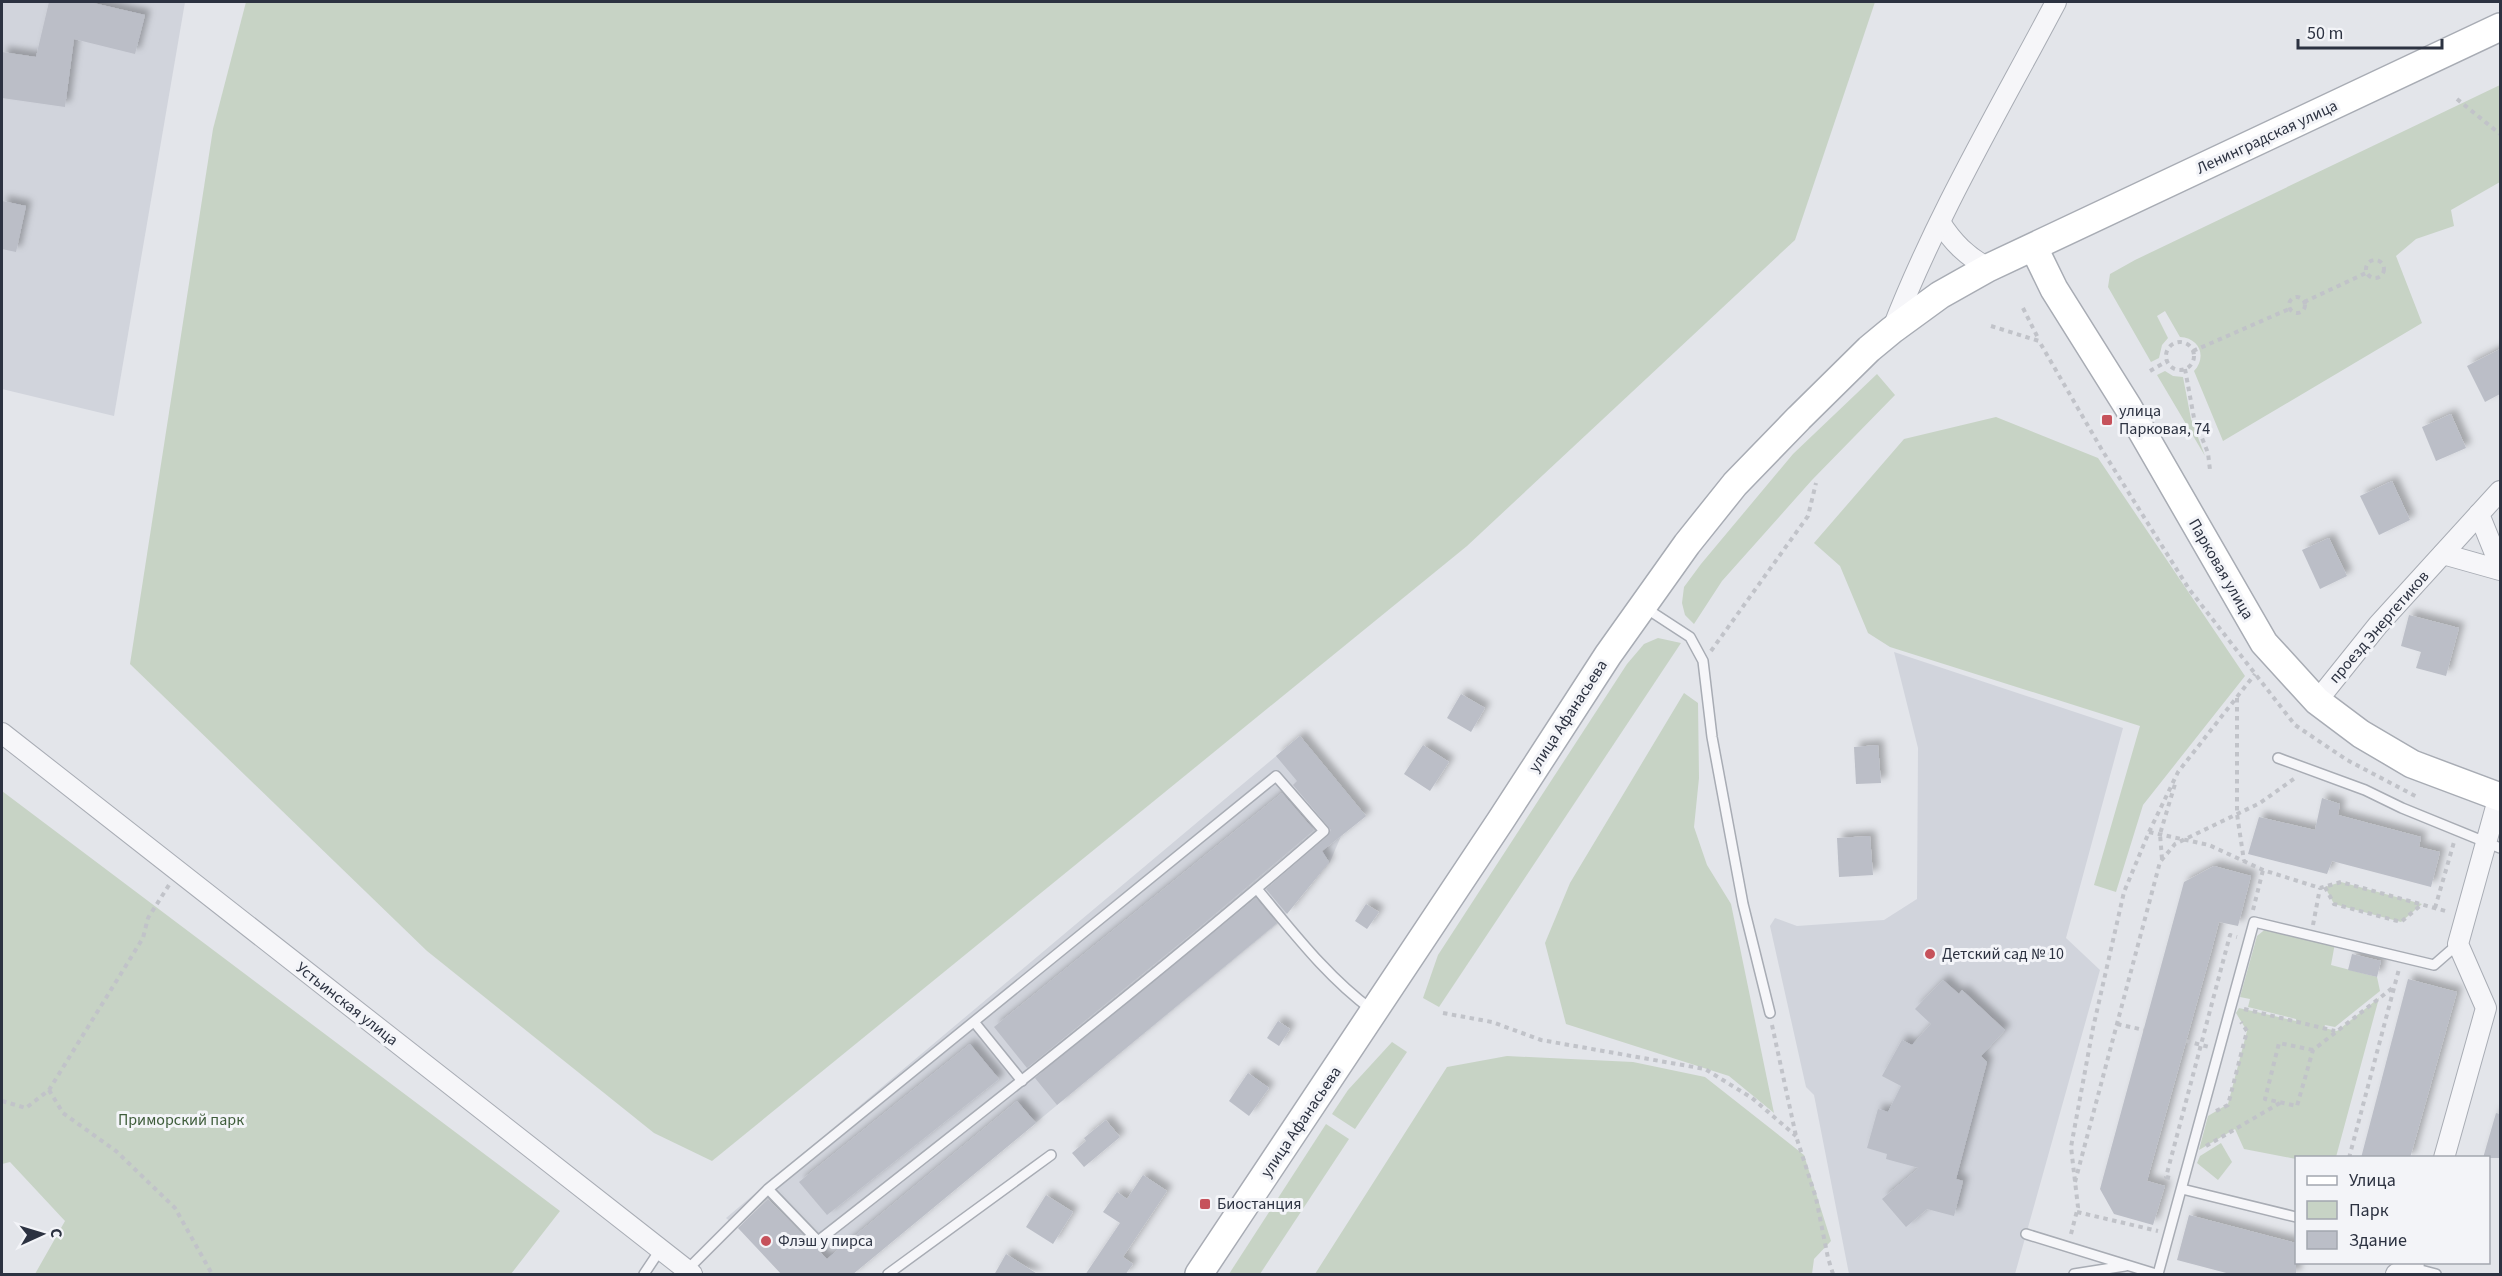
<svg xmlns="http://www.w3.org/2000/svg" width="2502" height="1276" font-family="'Source Sans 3',sans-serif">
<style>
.built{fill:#d1d4dc}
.green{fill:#c7d3c5}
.building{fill:#bbbec7;filter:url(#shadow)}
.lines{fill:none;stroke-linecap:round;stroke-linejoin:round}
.lane-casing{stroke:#a8acb4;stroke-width:12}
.street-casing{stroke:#a8acb4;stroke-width:22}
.secondary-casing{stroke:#a8acb4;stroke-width:30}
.path{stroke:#c1c3c9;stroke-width:4;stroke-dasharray:4.5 4.5;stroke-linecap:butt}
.lane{stroke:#f6f6f9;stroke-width:9}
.street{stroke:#f6f6f9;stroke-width:20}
.secondary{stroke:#fff;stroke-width:27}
.poi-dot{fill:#c6525b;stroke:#f3f4f8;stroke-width:2}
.labels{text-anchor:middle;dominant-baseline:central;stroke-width:6;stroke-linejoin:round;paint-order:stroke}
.street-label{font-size:16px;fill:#2c3241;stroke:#f3f4f8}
.poi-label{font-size:16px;fill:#2c3241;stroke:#f3f4f8;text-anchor:start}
.park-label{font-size:16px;fill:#3e5c3a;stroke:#f3f4f8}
</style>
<defs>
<filter id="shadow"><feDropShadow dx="5.5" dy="-5.5" stdDeviation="3" flood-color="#0004"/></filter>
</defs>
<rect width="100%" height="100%" fill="#e3e5ea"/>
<g class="built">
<polygon points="2,2 185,2 114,416 2,389"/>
<polygon points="1894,652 2123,728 2066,938 2100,970 2015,1274 1849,1274 1814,1095 1806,1087 1770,926 1775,918 1797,926 1884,920 1917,899 1918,748"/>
<polygon points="1300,736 1366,816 1341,836 1330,862 1277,924 852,1274 820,1265 823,1254 768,1198 737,1227 726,1218"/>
</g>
<g class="green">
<polygon points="246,2 1875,2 1795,240 1467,546 712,1161 654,1133 427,951 130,664 213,129"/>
<path d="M2500 85V182L2451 210 2454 226 2416 239 2396 256 2422 323 2223 441 2194 371C2207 357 2200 338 2180 337L2165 311 2157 316 2168 338 2162 345 2159 358 2151 362 2108 287 2110 274 2135 260Z"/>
<polygon points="2165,371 2173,376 2183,377 2191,419 2205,456 2157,375"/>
<polygon points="1877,374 1895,395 1812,480 1722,581 1694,624 1685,615 1682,603 1684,587 1701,564 1793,454"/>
<polygon points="1996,417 2098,458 2245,676 2143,805 2116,892 2094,885 2140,726 1890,647 1868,633 1840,566 1814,543 1904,439"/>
<polygon points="1658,638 1681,643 1439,1007 1423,998 1438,955 1627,664 1644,644"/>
<polygon points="1684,693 1698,703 1699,778 1694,827 1707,865 1731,904 1774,1113 1729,1076 1566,1024 1545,943 1570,883"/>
<polygon points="2,791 560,1211 511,1274 35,1274 65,1221 10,1162 2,1164"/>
<polygon points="2341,882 2422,904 2401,922 2334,904 2325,887"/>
<polygon points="2268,927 2335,943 2331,965 2377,977 2380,991 2335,1027 2325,1025 2324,1028 2337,1031 2379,998 2336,1157 2296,1158 2296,1159 2244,1149 2235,1129 2199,1150 2208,1116 2228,1104 2247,1031 2236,1013 2239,1008 2296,1021 2296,1019 2248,1007 2250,999 2240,997 2257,936"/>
<polygon points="1392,1042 1407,1052 1355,1129 1332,1114 1348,1090"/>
<polygon points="1507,1056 1633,1062 1705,1077 1804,1155 1831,1241 1814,1259 1812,1274 1315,1274 1447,1067"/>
<polygon points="1326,1124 1349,1139 1260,1274 1229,1274"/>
<polygon points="2221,1143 2232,1162 2218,1180 2197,1163 2200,1156"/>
</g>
<g class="building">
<polygon points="49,2 89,2 145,15 135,54 74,39 65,107 2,98 2,52 36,57"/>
<polygon points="2,201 26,206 16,252 2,249"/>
<polygon points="2500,349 2500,394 2485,402 2467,366"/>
<polygon points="2451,414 2466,448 2436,461 2422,427"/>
<polygon points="2392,481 2410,520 2379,535 2360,496"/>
<polygon points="2329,538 2347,576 2320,589 2302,550"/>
<polygon points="2409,615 2459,628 2446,676 2416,668 2421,652 2401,646"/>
<polygon points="1461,694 1485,708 1471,732 1447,718"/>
<polygon points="1300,736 1366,816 1322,851 1329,862 1287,914 1266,889 1328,836 1331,830 1293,785 1297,781 1276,756"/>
<polygon points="1423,745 1449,762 1430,791 1404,774"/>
<polygon points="1878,745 1881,783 1856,784 1854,747"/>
<polygon points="1282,793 1314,830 1195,931 1027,1068 994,1027"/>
<polygon points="2322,798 2340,804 2338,815 2421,837 2419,847 2440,852 2431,887 2332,861 2327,874 2248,854 2259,817 2315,830"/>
<polygon points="1870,836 1873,875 1839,877 1837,838"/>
<polygon points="2214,866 2251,876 2238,926 2219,922 2212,949 2147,1181 2165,1186 2153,1225 2114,1214 2100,1189 2184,882"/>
<polygon points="1256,898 1277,923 1057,1105 1035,1078"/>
<polygon points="1366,904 1379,912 1367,929 1355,921"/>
<polygon points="2352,954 2381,961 2377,977 2348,970"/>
<polygon points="2408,979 2457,992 2410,1158 2361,1158"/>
<polygon points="1943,980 1959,994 1962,990 2005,1030 1981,1056 1987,1062 1956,1179 1963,1181 1954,1216 1927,1209 1906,1227 1882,1199 1919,1168 1886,1159 1887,1154 1867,1148 1878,1109 1888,1112 1901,1086 1882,1076 1902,1040 1912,1045 1931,1024 1915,1009"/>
<polygon points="1278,1021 1290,1029 1279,1046 1267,1038"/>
<polygon points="970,1044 999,1079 827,1215 799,1182"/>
<polygon points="1248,1073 1269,1088 1249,1116 1229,1101"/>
<polygon points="1017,1101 1036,1123 852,1275 782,1275 738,1228 768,1199 827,1259"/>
<polygon points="2496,1113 2500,1114 2500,1158 2483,1158"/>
<polygon points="1106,1120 1120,1137 1084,1167 1072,1153 1086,1141 1084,1138"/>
<polygon points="1143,1175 1167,1191 1123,1257 1133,1264 1125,1275 1085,1275 1120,1223 1103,1212 1117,1192 1127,1199"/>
<polygon points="1046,1195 1073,1212 1053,1244 1026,1227"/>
<polygon points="2189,1215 2296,1243 2296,1275 2234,1275 2177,1260"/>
<polygon points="1006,1254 1039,1275 994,1275"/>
</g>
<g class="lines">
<g class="lane-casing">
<g id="lane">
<polyline points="1644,607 1690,637 1703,661 1712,737 1743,904 1770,1013"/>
<polyline points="2278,758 2365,790 2402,808 2500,848"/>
<path d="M1257 889C1293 932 1327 977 1372 1010"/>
<polyline points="975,1023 1022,1081"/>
<polyline points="2182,1189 2296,1217"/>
<polyline points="2026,1234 2156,1274"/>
<polyline points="2413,1268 2436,1274"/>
<path d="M687 1270 768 1189 1276 776 1324 831C1160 973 989 1107 818 1241L768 1189"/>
<polyline points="644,1274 660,1250"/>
<polyline points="888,1274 1051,1155"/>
<polyline points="2074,1274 2125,1266"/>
<polyline points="2158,1274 2254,922 2434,965 2458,944"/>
</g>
</g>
<g class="street-casing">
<g id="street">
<path d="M1940 222C1953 243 1967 256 1988 268"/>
<path d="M1892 330C1936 216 1999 110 2056 2"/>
<polyline points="2500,491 2479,514 2500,566"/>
<polyline points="2443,554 2500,570"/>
<polyline points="2317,701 2378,625 2479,514"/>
<polyline points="2,733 692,1274"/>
<polyline points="2444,1158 2486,1008 2458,944 2499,796"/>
<polyline points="2396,1274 2406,1268 2413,1268 2414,1262"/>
</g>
</g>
<g class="secondary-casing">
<g id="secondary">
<polyline points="2034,248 2054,289 2128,407 2264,643 2317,701 2361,734 2412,764 2500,797"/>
<polyline points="1199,1274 1501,820 1608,655 1687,544 1735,484 1799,418 1869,349 1892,330 1940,295 1988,268 2500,27"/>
</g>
</g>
<g class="path">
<polyline points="2457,99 2500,134"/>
<circle cx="2375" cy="269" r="9"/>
<circle cx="2297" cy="305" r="8"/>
<polyline points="2304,302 2366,273"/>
<polyline points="2023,308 2039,340"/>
<polyline points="1991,326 2039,341 2102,450 2189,589 2295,725 2347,760 2419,798"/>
<circle cx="2180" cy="356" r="14"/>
<polyline points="2193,351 2289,309"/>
<polyline points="2185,369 2194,418 2208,453 2210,470"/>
<polyline points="2150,371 2167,361"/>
<polyline points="1711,651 1808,516 1816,483"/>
<polyline points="2237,698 2237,814 2244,861"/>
<polyline points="2149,832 2209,845 2263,870 2320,888 2341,882 2449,912"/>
<polyline points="2162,859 2160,834 2175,784"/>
<polyline points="2325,887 2334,904 2401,922 2421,905"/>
<polyline points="2435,908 2454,842"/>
<polyline points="2253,910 2263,870"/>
<polyline points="2313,925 2320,888"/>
<polyline points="2244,1009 2335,1031"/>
<polyline points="1443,1013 1492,1022 1541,1040 1705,1069 1752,1098 1796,1136"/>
<polyline points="2117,1024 2144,1030"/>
<polyline points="1772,1025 1796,1136 1816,1198 1828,1258 1833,1274"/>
<polyline points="2186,1041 2209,1047"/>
<polyline points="2313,1050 2279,1043 2265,1099 2297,1106 2313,1050 2395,986"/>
<polyline points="49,1090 63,1113 116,1151 175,1208 212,1274"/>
<polyline points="2,1101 26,1108 49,1090 143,938 148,918 169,885"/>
<polyline points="2216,1111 2228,1105 2247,1031 2241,1022"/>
<polyline points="2206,1146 2280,1103"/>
<polyline points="2349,1158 2399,969"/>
<polyline points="2170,1178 2166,1177 2230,935 2237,937"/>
<polyline points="2075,1182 2160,862 2175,844 2260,803 2295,778"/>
<polyline points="2077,1212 2158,1231"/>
<polyline points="2071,1234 2078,1207 2071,1147 2093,1028 2124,892 2149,832 2178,772 2255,674"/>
</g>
<use href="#lane" class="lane"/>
<use href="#street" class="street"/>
<use href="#secondary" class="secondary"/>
</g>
<g class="poi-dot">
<rect x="2101" y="414" width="12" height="12" rx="3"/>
<circle cx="1930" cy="954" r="6"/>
<rect x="1199" y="1198" width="12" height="12" rx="3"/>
<circle cx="766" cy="1241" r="6"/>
</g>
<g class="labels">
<g class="street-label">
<text transform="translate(2267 137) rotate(-25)">Ленинградская улица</text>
<text transform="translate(2221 569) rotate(60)">Парковая улица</text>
<text transform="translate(2379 627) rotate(-49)">проезд Энергетиков</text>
<text transform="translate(1568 716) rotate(-57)">улица Афанасьева</text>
<text transform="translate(347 1004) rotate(38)">Устьинская улица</text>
<text transform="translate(1301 1122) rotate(-56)">улица Афанасьева</text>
</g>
<g class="poi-label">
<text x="2119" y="411">улица<tspan x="2119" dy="18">Парковая, 74</tspan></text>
<text x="1942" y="954">Детский сад № 10</text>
<text x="1217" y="1204">Биостанция</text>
<text x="778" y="1241">Флэш у пирса</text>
</g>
<g class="park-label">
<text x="181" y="1120">Приморский парк</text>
</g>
</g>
<rect width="2502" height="1276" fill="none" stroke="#2c3241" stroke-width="6"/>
<rect x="2295" y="1156" width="195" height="108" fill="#f3f4f8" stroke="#a3a6af" stroke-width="1.5"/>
<rect x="2307" y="1176" width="30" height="9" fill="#ffffff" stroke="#a3a6af" stroke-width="1.5"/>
<text x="2349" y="1186" font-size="18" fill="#2c3241">Улица</text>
<rect x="2307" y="1201" width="30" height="18" fill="#c7d3c5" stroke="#a3a6af" stroke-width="1.5"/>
<text x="2349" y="1216" font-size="18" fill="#2c3241">Парк</text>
<rect x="2307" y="1231" width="30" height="18" fill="#bbbec7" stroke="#a3a6af" stroke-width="1.5"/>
<text x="2349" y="1246" font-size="18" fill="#2c3241">Здание</text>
<g transform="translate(42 1234) rotate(86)" stroke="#f3f4f8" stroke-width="4.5" paint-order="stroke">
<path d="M0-4.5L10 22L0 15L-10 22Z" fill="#2c3241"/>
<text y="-9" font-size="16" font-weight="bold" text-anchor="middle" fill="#2c3241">С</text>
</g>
<path d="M2298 39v9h144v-9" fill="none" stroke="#2c3241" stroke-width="3"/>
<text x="2307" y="39" font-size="18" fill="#2c3241" stroke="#f3f4f8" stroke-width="4.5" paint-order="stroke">50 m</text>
</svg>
